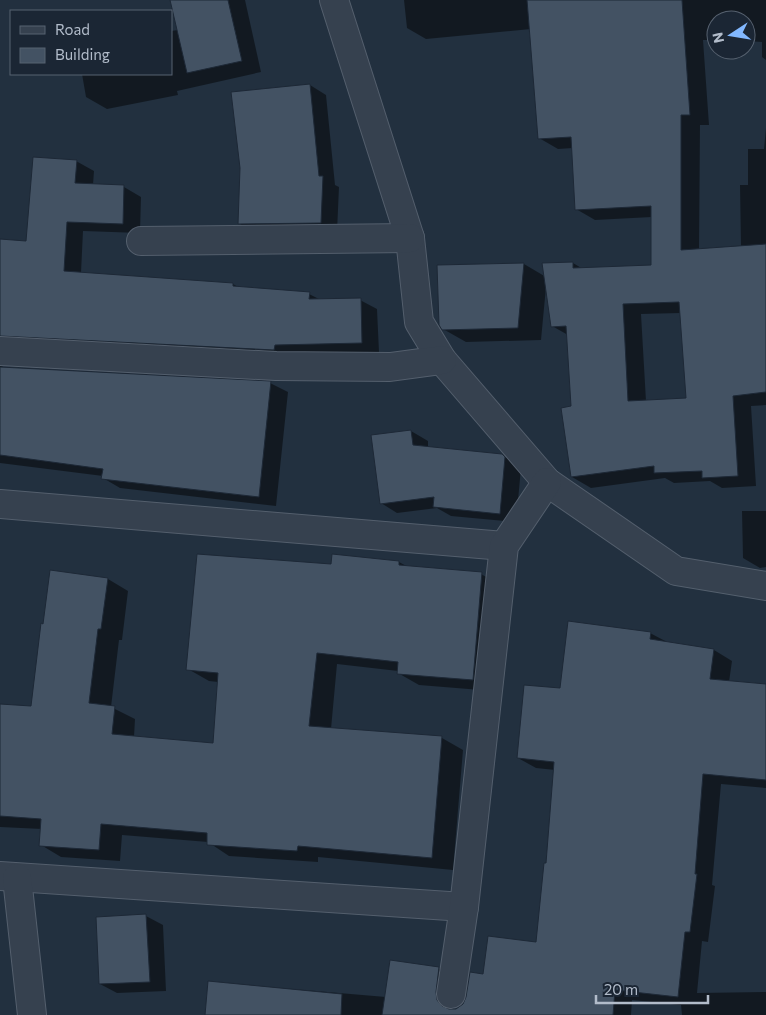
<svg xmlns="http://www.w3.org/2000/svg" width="766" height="1015" font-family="Commissioner,sans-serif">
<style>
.shadow{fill:#0007;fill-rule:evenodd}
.building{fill:#435263;stroke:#1d2836;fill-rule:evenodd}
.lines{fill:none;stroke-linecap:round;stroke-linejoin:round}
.street-casing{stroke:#545f6d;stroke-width:30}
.street{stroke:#36414f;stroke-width:28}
</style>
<rect width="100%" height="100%" fill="#22303f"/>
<g class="shadow">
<polygon points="171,0 245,0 261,72 177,91 178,95 107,109 86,97 82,74 171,74 171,31 178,30"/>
<path d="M404 0H766V60L762 57V42L746 41V20H716V40H703L709 125H700L699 250 741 247 740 185H748V149H764L766 128V405L751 406 756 486 722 488 710 481 674 483 665 478 591 488 572 477V408L568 335 552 326 546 287 541 340 466 342 443 329 524 264 546 277 573 263 583 269 652 266V217L595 220 576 209 573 148 558 149 539 138 531 29 426 39 407 28ZM681 313 687 400 646 401 641 314Z"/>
<polygon points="310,85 326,95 335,185 339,187 337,232 256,233 240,224"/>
<polygon points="76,161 94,171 93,185 124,187 141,197 140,233 83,231 81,273 233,284 238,287 309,294 321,300 360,300 377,309 379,352 1,361 3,368 270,383 288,392 276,506 120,488 103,478 103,476 0,463 0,240 27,242"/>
<polygon points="411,431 428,441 428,448 502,455 519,465 521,468 516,522 451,516 437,508 397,513 381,503"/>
<polygon points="742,511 766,511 766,567 760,568 743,558"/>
<polygon points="399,562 408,567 481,574 502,586 493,691 419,685 398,673 398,671 337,664 331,729 442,738 463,750 453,870 318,857 318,862 229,856 208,842 122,835 120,861 61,857 41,845 42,829 0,827 0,706 32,707 108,579 128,591 122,640 119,640 111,707 135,719 134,737 214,744 218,682 209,681 188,669 333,565"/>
<polygon points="650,633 669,643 714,650 732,661 729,682 766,685 766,788 721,784 712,885 715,886 708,942 702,941 697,993 766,992 766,1015 682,1015 681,1005 632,1000 631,1015 479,1015 484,975 537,943 548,864 555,770 536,768 518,758 561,690"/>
<polygon points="146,916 163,925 166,991 117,993 100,984 97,918"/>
<polygon points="439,969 458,980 453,1015 206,1015 209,982 386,997"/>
</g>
<g class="building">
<polygon points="170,0 228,0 242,61 187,73"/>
<path d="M527 0H682L690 115H681V250L766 244V392L733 396 738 476 702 478V471L654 473V466L571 477 561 408 571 406 566 326 551 327 542 263 573 262V268L651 265V206L575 210 571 137 538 139ZM679 302 686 398 628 401 623 304Z"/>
<polygon points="310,84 319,176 323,176 321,223 238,224 240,168 231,92"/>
<polygon points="33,157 77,160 75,183 124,185 123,224 67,222 64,271 233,283 233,286 310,292 309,299 361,298 362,343 275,345 274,350 0,336 0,239 26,241"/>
<polygon points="524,263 518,328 442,330 439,325 437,265"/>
<polygon points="0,367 271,381 259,497 101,479 103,469 0,455"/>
<polygon points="411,430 413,445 502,454 505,457 500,514 433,507 434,497 380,504 371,435"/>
<polygon points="197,554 331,564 332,554 399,561 399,565 482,572 473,680 397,674 398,662 317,653 309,726 442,736 432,858 298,846 297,851 207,845 207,833 101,824 99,850 39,846 41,819 0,816 0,704 31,706 41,623 43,624 50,570 108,578 101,629 98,629 89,703 115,706 112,734 213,743 218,673 186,670"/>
<polygon points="568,621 651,632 650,639 714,649 710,679 766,684 766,780 703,774 695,874 697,874 690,932 685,932 678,997 615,990 613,1015 382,1015 390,960 439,967 436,992 437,1000 442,1006 449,1009 456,1009 463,1004 466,997 470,972 483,974 488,936 536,942 544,863 546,863 554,762 517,758 524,685 560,688"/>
<polygon points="146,914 150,982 99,984 96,917"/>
<polygon points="208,981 342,994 341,1015 205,1015"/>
</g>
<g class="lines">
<g class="street-casing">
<g id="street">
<polyline points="334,0 410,238 419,322 442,360 547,482 676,571 766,586"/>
<polyline points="141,241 410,238"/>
<polyline points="0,351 276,366 390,367 442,360"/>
<polyline points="0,504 504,546"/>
<polyline points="0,876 464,907"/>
<polyline points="17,878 32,1015"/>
<polyline points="451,994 464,907 504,546 547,482"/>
</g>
</g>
<use href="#street" class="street"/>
</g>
<rect x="10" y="10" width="162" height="65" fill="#1b2634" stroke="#576270"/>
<rect x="20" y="26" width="25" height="8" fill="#36414f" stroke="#576270"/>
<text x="55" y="35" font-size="15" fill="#b2bcca">Road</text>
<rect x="20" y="48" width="25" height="15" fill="#435263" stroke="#576270"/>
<text x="55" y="60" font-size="15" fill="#b2bcca">Building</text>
<g transform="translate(731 35) rotate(258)"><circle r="24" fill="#1b2634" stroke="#576270"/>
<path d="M0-4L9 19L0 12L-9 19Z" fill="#82b8ff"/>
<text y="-8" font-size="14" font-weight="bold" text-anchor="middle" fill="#b2bcca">N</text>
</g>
<path d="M596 995v8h112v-8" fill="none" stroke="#b2bcca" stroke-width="2.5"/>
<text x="604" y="995" font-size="15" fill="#b2bcca" stroke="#1b2634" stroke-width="4" paint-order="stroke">20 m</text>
</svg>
